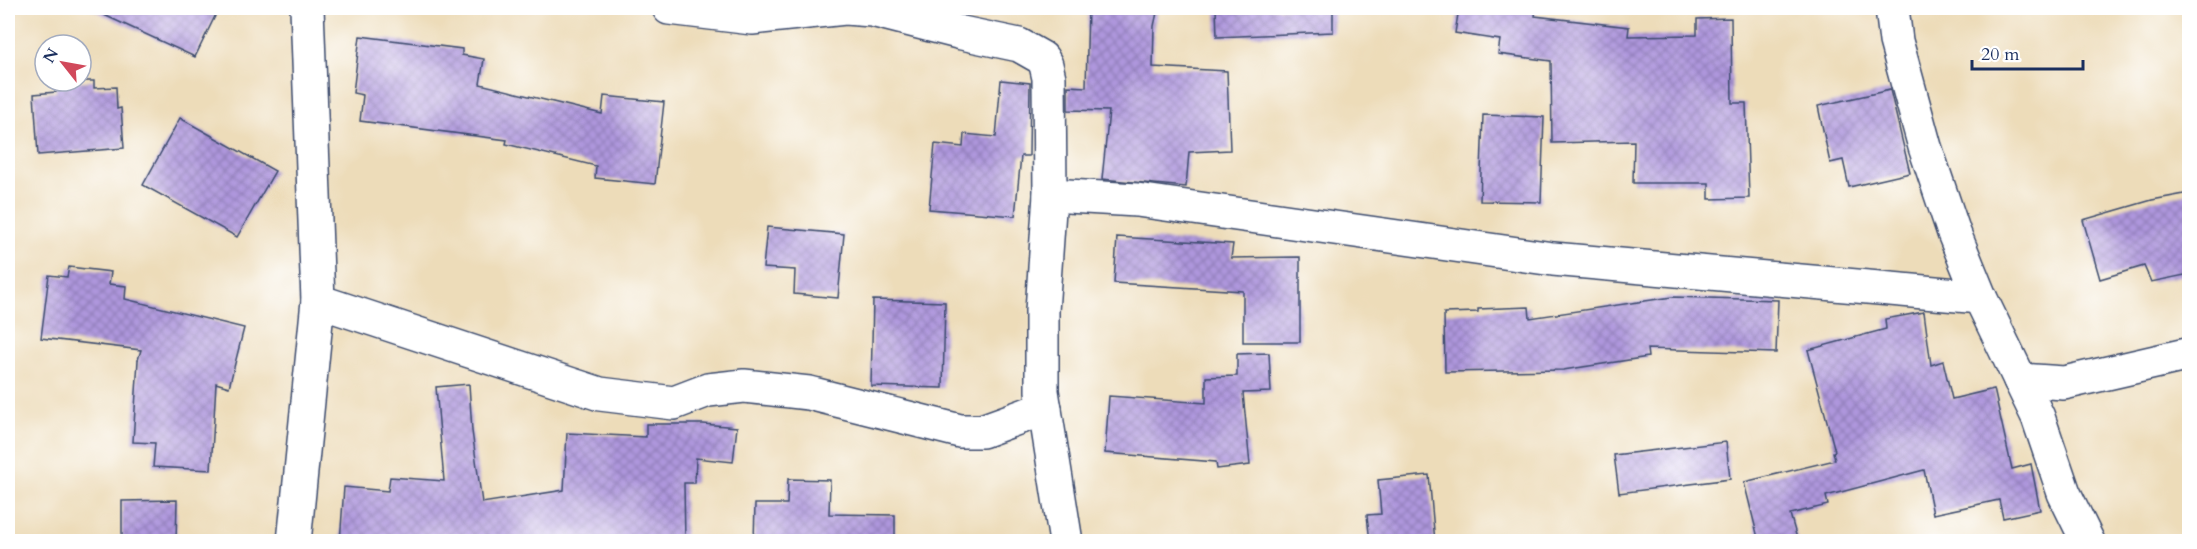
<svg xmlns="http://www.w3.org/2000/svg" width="2197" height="549" font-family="Cardo,serif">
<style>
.building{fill:url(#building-cross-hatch)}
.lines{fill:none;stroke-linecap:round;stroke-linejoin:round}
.minor-casing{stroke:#3a496c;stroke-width:36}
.minor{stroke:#fff;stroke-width:33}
</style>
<defs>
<pattern id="building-cross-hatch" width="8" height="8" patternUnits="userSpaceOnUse" patternTransform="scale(1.5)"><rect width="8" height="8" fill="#af97dd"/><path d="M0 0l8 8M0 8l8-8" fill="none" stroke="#8e7cb6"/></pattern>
</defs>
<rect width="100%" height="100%" fill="#fff"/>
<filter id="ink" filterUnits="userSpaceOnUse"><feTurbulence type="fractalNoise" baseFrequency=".0167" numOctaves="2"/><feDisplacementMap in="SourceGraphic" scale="12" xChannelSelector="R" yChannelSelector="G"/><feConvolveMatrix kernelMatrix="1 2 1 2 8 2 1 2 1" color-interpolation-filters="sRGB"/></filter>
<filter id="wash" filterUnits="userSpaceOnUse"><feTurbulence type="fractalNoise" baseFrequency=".008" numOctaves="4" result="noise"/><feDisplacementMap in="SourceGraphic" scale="24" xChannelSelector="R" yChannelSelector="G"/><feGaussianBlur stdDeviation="1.35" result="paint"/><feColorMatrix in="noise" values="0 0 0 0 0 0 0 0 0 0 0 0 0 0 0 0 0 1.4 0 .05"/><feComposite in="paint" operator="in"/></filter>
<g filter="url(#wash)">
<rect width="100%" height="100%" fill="#eddcb9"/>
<g id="blocks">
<g class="building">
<polygon points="89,8 219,8 195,57"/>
<polygon points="1088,8 1158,8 1154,26 1153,67 1227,71 1230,150 1189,152 1186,187 1102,179 1109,111 1068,110 1068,86 1086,87"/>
<polygon points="1216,8 1333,8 1333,32 1217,37"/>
<polygon points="1459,8 1536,8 1535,16 1629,27 1628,36 1697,35 1697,19 1731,18 1732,103 1746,103 1749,198 1709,199 1709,183 1633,183 1634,141 1552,143 1551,61 1498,54 1500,40 1455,33"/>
<polygon points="360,36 462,49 462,55 484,59 480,84 602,114 604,96 664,102 655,184 595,178 596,166 506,144 507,140 360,121 363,95 353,93"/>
<polygon points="1001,80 1030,83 1029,156 1021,156 1015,216 929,209 935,144 963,147 964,134 996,137"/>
<polygon points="55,81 94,81 94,88 116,87 117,109 121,108 124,148 38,155 34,94 56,92"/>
<polygon points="1890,90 1910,173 1849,187 1843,160 1830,163 1818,106"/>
<polygon points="1483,115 1544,117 1541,202 1480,201"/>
<polygon points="180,118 275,171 237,237 143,185"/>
<polygon points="2190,193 2190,274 2151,282 2144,266 2100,279 2083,220 2152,200"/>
<polygon points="767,227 844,234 838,298 794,294 795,270 763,268"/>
<polygon points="1117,237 1233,244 1231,258 1300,257 1300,342 1243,342 1243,291 1114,283"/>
<polygon points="69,267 111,272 109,284 126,286 125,299 244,328 229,387 216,383 211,470 153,467 155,443 133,442 138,360 141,350 41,338 49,275 67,277"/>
<polygon points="1672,297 1778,300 1776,353 1647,349 1648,357 1563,370 1445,372 1444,313 1478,312 1478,309 1529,307 1530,318"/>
<polygon points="873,300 945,302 943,388 871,386"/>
<polygon points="1924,312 1931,365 1943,361 1952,399 1994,389 2012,469 2031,464 2040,510 2003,518 1999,500 1933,514 1924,470 1826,496 1828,505 1790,514 1798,542 1759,542 1744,482 1835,460 1833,452 1835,451 1808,350 1886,329 1885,319"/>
<polygon points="1269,353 1271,392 1243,393 1250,465 1217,469 1216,462 1105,453 1109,396 1206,403 1206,377 1237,376 1237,354"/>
<polygon points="469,384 472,431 482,503 564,490 567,433 646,437 646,424 703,424 737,427 733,462 696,458 695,483 684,483 685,542 340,542 344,487 388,491 390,477 444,481 436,387"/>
<polygon points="1726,442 1730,479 1619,493 1614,455"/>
<polygon points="1429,475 1435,542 1370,542 1367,515 1381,514 1378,480"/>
<polygon points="788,479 830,480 829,514 895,515 895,542 754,542 755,504 787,504"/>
<polygon points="177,500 176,542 122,542 122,501"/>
</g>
</g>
</g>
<g filter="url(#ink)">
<use href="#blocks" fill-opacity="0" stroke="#3a496c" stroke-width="1.5"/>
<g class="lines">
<g class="minor-casing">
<g id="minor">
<polyline points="307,8 318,301 600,394 674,403 708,390 744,386 809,393 960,431 982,431 1045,408"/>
<polyline points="669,8 752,18 845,8 872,10 962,33 1019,45 1042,58 1046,65 1049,78 1050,195 1042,311 1042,391 1066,542"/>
<polyline points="1892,8 1896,41 1925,147 1954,233 1980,297 2038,417 2064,493 2088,542"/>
<polyline points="1050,195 1137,200 1553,259 1980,297"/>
<polyline points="2020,380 2064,383 2190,354"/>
<polyline points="294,542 318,301"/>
</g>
</g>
<use href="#minor" class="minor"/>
</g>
</g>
<rect width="2197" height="549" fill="none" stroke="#fff" stroke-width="30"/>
<g transform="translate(63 63) rotate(301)"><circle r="28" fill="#ffffff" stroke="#a4acbf" stroke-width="1.5"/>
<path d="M0-4.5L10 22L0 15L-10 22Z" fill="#d1495b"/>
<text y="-9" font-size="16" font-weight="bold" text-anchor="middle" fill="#1b2f5e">N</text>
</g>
<path d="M1972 60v9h111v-9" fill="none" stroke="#1b2f5e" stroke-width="3"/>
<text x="1981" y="60" font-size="18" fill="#1b2f5e" stroke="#ffffff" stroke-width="4.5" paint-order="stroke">20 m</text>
</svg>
